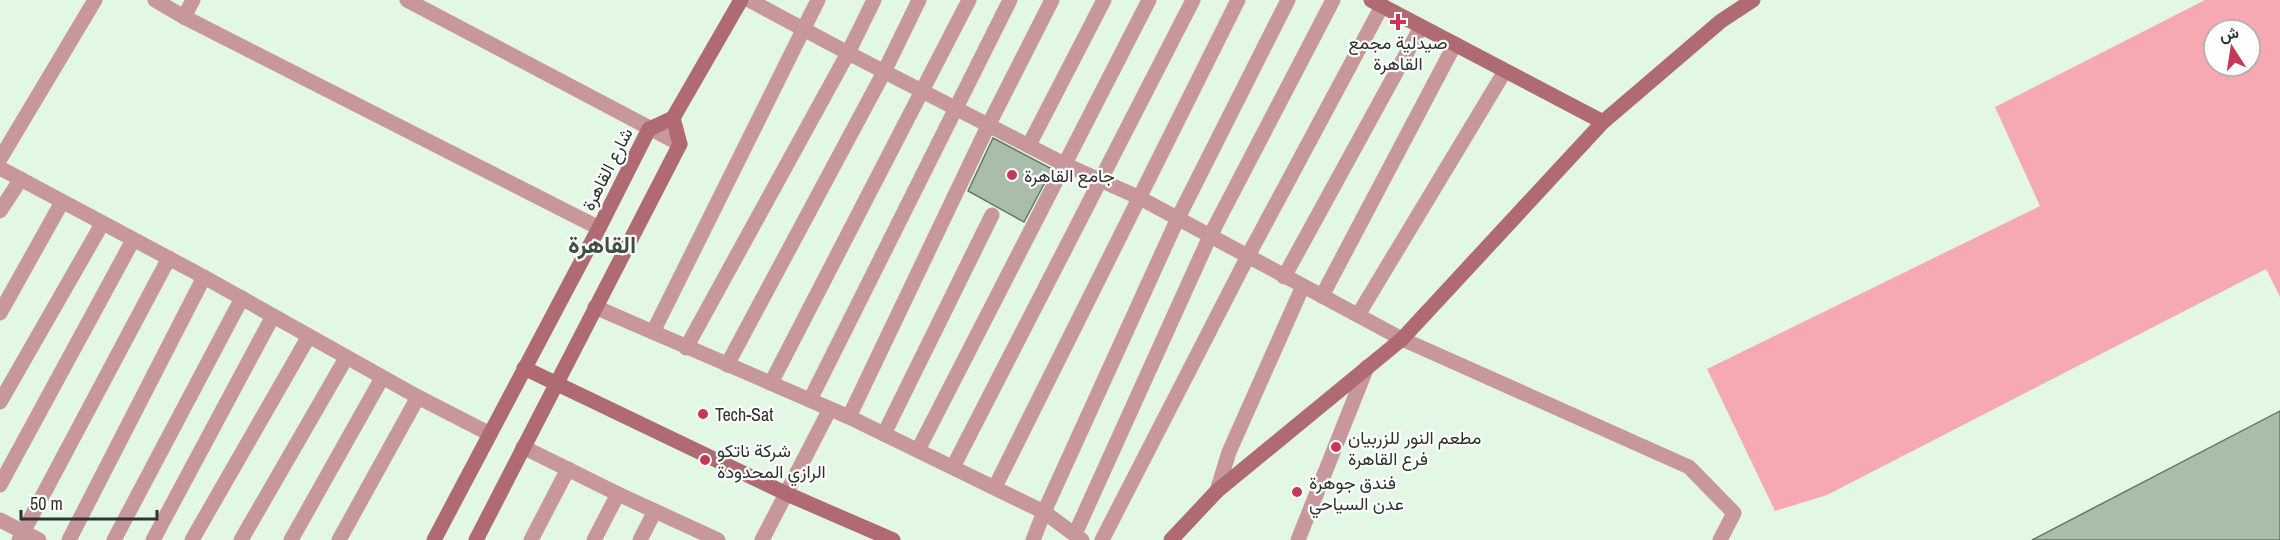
<svg xmlns="http://www.w3.org/2000/svg" width="2280" height="540" font-family="'Archivo Narrow',Vazirmatn,sans-serif">
<style>
.green{fill:#f7a9b1;fill-rule:evenodd}
.building{fill:#a9bdaa;stroke:#657866;stroke-width:1.5}
.lines{fill:none;stroke-linecap:round;stroke-linejoin:round}
.street{stroke:#c7979b;stroke-width:15}
.secondary{stroke:#af6a72;stroke-width:15}
.poi-dot{fill:#c73758;stroke:#fff;stroke-width:2}
.labels{text-anchor:middle;dominant-baseline:central;stroke-width:4.5;stroke-linejoin:round;paint-order:stroke}
.poi-label{font-size:18px;fill:#2c342d;stroke:#fff;text-anchor:start}
.street-label{font-size:18px;fill:#2c342d;stroke:#fff}
.district-label{font-size:24px;font-weight:bold;fill:#3f5040;stroke:#fff}
</style>
<rect width="100%" height="100%" fill="#e3f8e4"/>
<path class="green" d="M2205 0H2280V297L2266 269 1827 495 1775 511 1707 369 2040 206 1995 107ZM2214 30H2250V66H2214Z"/>
<g class="building">
<polygon points="993,138 1052,169 1024,222 968,191"/>
<polygon points="2280,411 2280,540 2032,540"/>
</g>
<g class="lines">
<g class="street">
<polyline points="155,0 184,17 599,228"/>
<polyline points="407,0 680,144"/>
<polyline points="749,0 848,53 1064,164 1138,197 1402,339 1689,467 1734,513 1720,540"/>
<polyline points="184,17 193,0"/>
<polyline points="1029,145 1104,0"/>
<polyline points="0,159 95,0"/>
<polyline points="0,168 204,277 418,397 490,434"/>
<polyline points="0,211 21,179"/>
<polyline points="1284,277 1421,27"/>
<polyline points="1322,296 1455,44"/>
<polyline points="595,307 849,417 1044,512 1082,540"/>
<polyline points="0,313 62,202"/>
<polyline points="1358,315 1505,71"/>
<polyline points="653,332 818,0"/>
<polyline points="686,348 848,53 874,0"/>
<polyline points="727,365 884,72 919,0"/>
<polyline points="771,383 969,0"/>
<polyline points="810,400 1010,0"/>
<polyline points="0,402 102,224"/>
<polyline points="849,417 989,124 1052,0"/>
<polyline points="884,434 992,215"/>
<polyline points="523,447 618,494 718,540"/>
<polyline points="918,450 1149,0"/>
<polyline points="953,467 1193,0"/>
<polyline points="0,485 133,240"/>
<polyline points="995,487 1238,0"/>
<polyline points="1217,491 1229,452 1303,286"/>
<polyline points="0,520 39,540"/>
<polyline points="1075,534 1210,236 1333,0"/>
<polyline points="19,540 169,258"/>
<polyline points="69,540 204,277"/>
<polyline points="114,540 242,298"/>
<polyline points="153,540 273,316"/>
<polyline points="192,540 309,336"/>
<polyline points="241,540 346,358"/>
<polyline points="291,540 382,378"/>
<polyline points="339,540 418,397"/>
<polyline points="531,540 568,469"/>
<polyline points="594,540 618,494"/>
<polyline points="640,540 655,511"/>
<polyline points="762,540 830,409"/>
<polyline points="1033,540 1044,512 1178,218 1288,0"/>
<polyline points="1102,540 1248,256 1382,6"/>
<polyline points="1298,540 1367,367"/>
</g>
<g class="secondary">
<polyline points="1371,0 1603,122"/>
<polyline points="673,118 741,0"/>
<polyline points="524,368 787,494 893,540"/>
<polyline points="434,540 599,228 649,129 673,118"/>
<polyline points="476,540 680,144 673,118"/>
<polyline points="1171,540 1217,491 1402,339 1603,122 1721,21 1753,0"/>
</g>
</g>
<g class="poi-dot">
<path d="M1395 13h6v6h6v6h-6v6h-6v-6h-6v-6h6z"/>
<circle cx="1012" cy="175" r="6"/>
<circle cx="703" cy="414" r="6"/>
<circle cx="1336" cy="447" r="6"/>
<circle cx="705" cy="460" r="6"/>
<circle cx="1297" cy="492" r="6"/>
</g>
<g class="labels">
<g class="poi-label">
<text x="1398" y="42" text-anchor="middle">صيدلية مجمع<tspan x="1398" dy="21">القاهرة</tspan></text>
<text x="1024" y="175">جامع القاهرة</text>
<text x="715" y="414">Tech-Sat</text>
<text x="1348" y="437">مطعم النور للزربيان<tspan x="1348" dy="21">فرع القاهرة</tspan></text>
<text x="717" y="450">شركة ناتكو<tspan x="717" dy="21">الرازي المحدودة</tspan></text>
<text x="1309" y="482">فندق جوهرة<tspan x="1309" dy="21">عدن السياحي</tspan></text>
</g>
<g class="street-label">
<text transform="translate(607 169) rotate(-63)">شارع القاهرة</text>
</g>
<g class="district-label">
<text x="602" y="244">القاهرة</text>
</g>
</g>
<g transform="translate(2232 48) rotate(348)"><circle r="28" fill="#ffffff" stroke="#abaeab" stroke-width="1.5"/>
<path d="M0-4.5L10 22L0 15L-10 22Z" fill="#c73758"/>
<text y="-9" font-size="16" font-weight="bold" text-anchor="middle" fill="#2c342d">ش</text>
</g>
<path d="M21 510v9h136v-9" fill="none" stroke="#2c342d" stroke-width="3"/>
<text x="30" y="510" font-size="18" fill="#2c342d" stroke="#ffffff" stroke-width="4.5" paint-order="stroke">50 m</text>
</svg>
